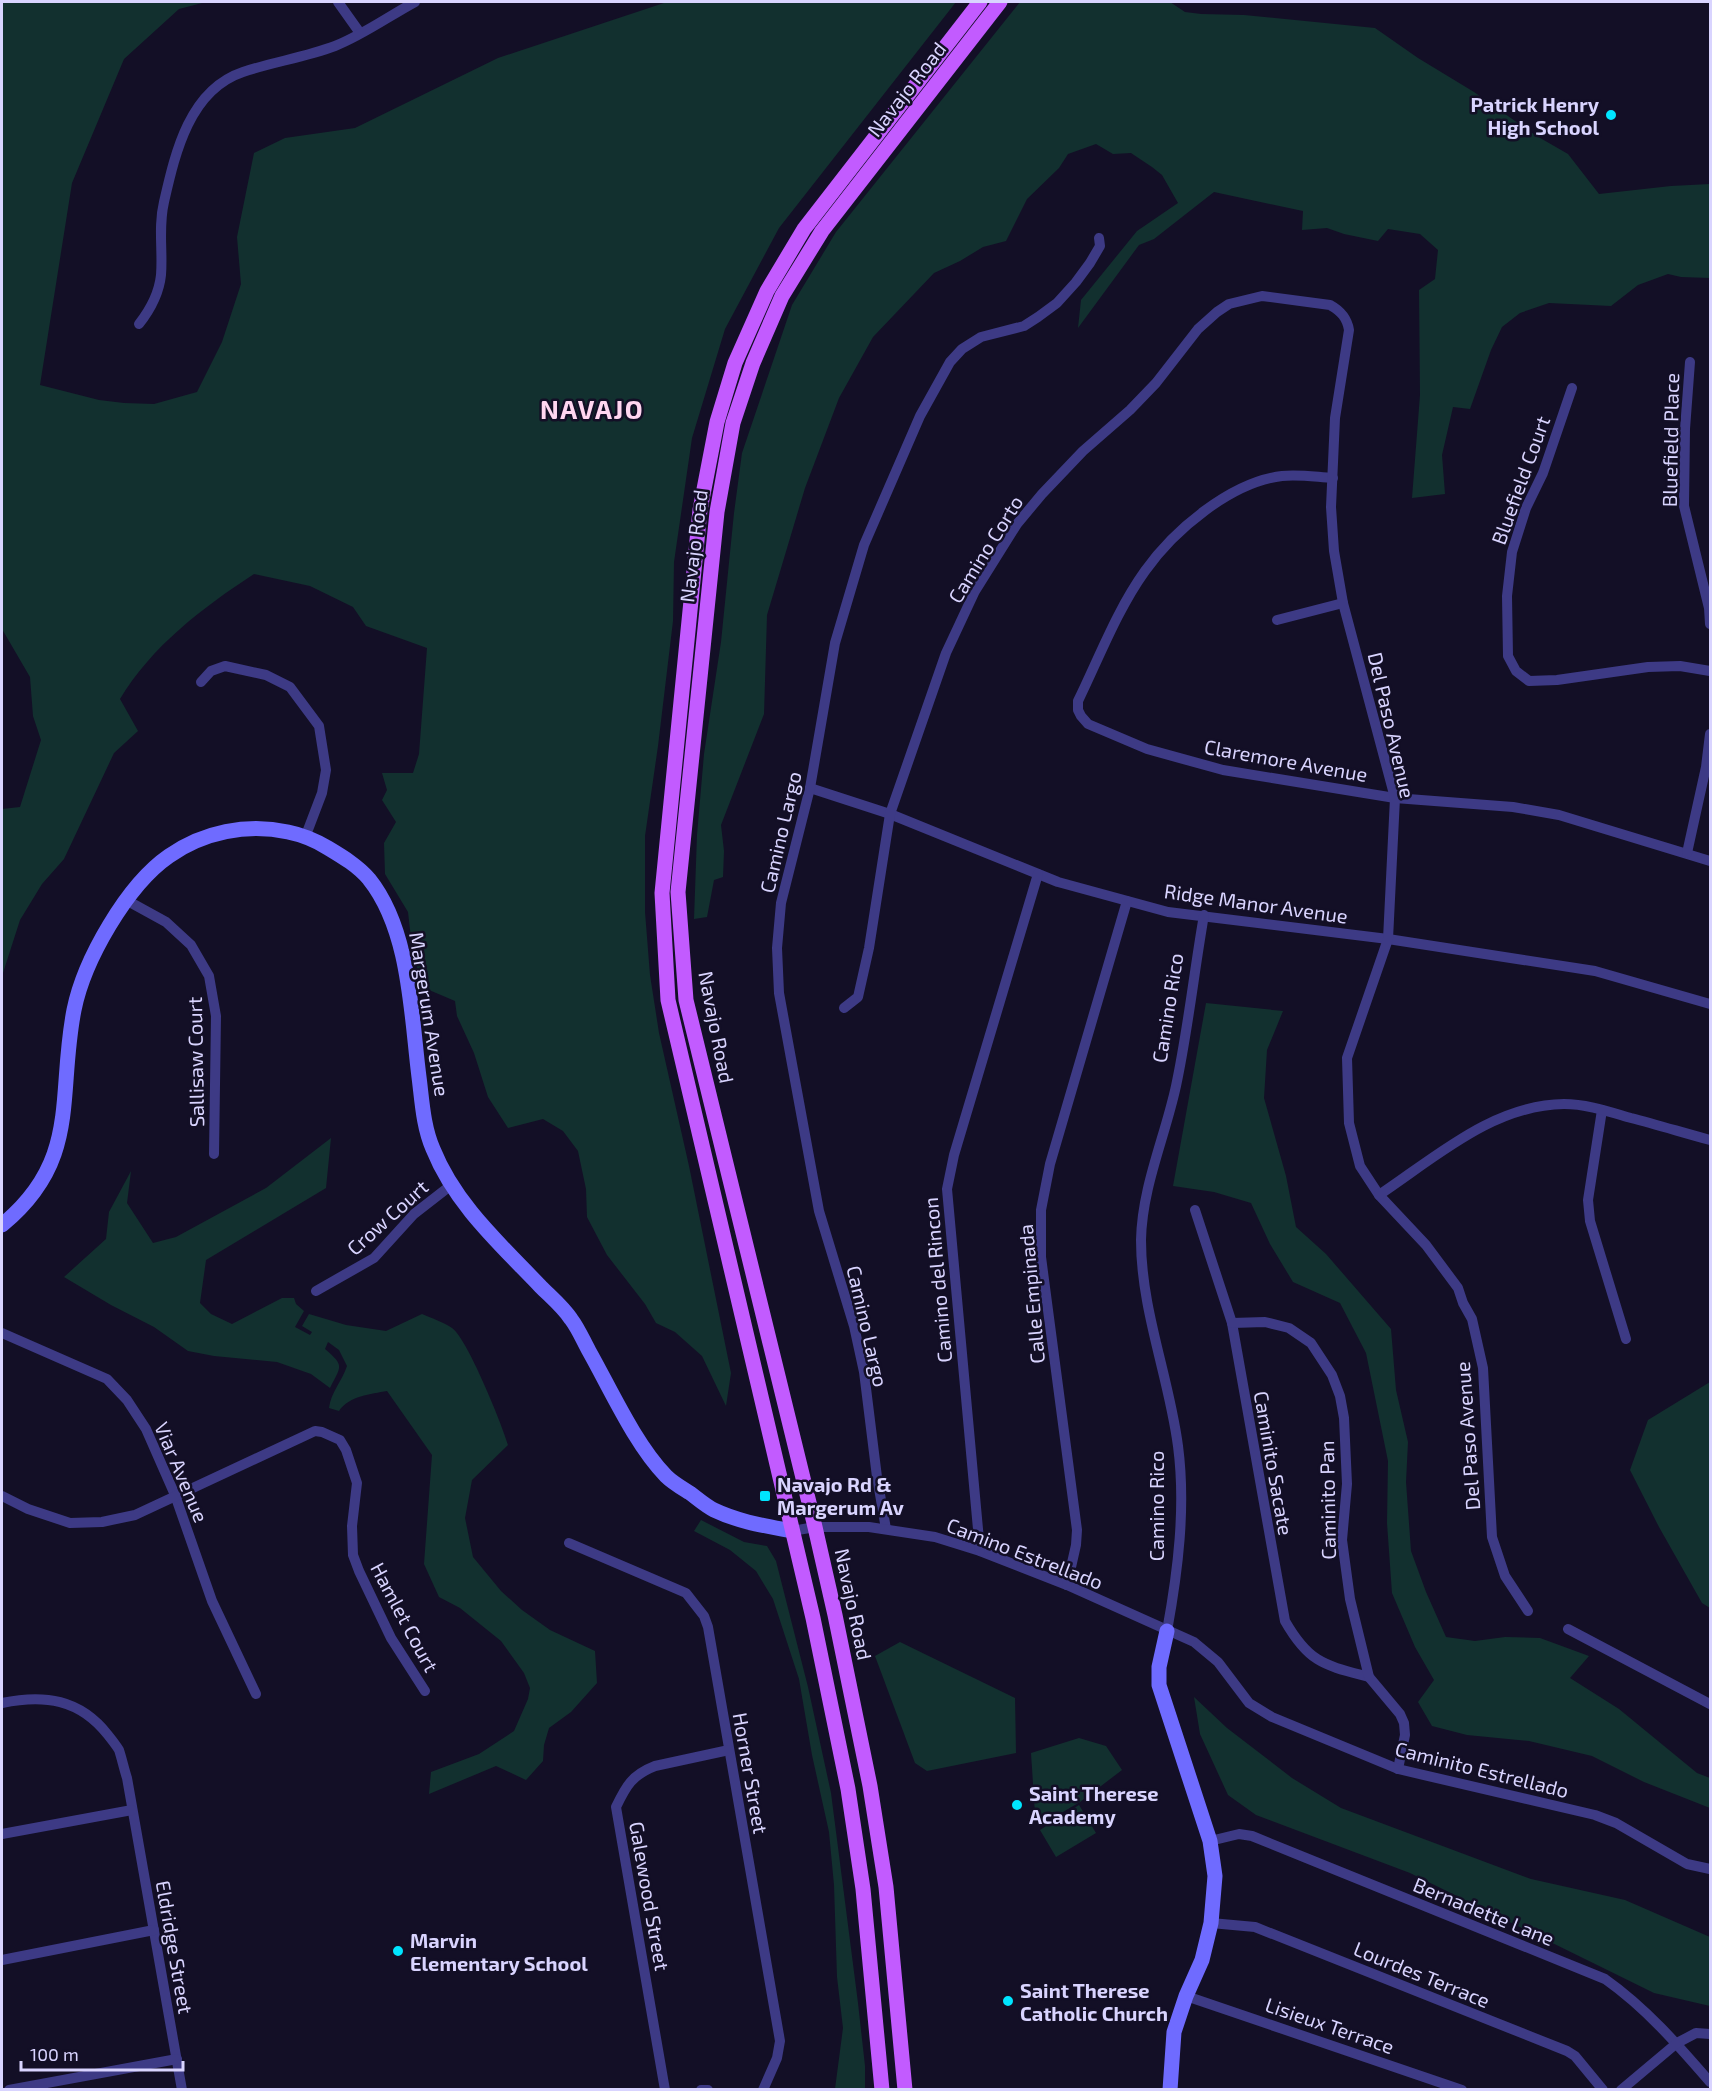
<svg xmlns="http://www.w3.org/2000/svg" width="1712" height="2091" font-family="'Exo 2',sans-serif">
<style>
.green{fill:#12302f}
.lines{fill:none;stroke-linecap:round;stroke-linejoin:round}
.street{stroke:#3d3a85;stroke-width:10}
.secondary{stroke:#6f6bff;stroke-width:15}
.primary{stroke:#c25bff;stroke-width:15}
.poi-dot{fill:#00e5ff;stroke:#130f26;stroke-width:2}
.labels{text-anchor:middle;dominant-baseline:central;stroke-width:5;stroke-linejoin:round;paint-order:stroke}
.street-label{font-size:20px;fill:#d9d4ff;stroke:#130f26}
.poi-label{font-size:20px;font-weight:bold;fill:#d9d4ff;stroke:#130f26;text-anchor:start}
.district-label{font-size:26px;font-weight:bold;letter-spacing:1.5px;fill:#ffd6f0;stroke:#130f26}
</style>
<rect width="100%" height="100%" fill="#130f26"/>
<g class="green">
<path d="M2 2H206L179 9 124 59 72 183 40 385 99 400 124 403 154 404 197 392 222 342 241 284 237 237 254 153 285 138 355 128 498 58 667 2H956L779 228 725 329 692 438 674 562 673 621 658 746 645 836V912L650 975 659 1033 689 1166 731 1373 726 1406 702 1356 675 1332 656 1323 645 1304 607 1255 587 1217 586 1189 578 1151 563 1131 543 1119 508 1128 488 1097 474 1053 457 1016 455 1001 422 987 412 947 408 912 385 874 384 843 396 822 382 800 387 790 382 773H413L419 754 427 648 366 626 353 607 310 586 254 574C202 608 152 646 120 699L138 731 114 753 64 859 42 884 20 920 2 976V809L20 807 41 740 33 716 30 677 2 629Z"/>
<polygon points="1020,2 1170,2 1185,12 1201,14 1244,15 1375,28 1418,58 1474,92 1535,135 1568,154 1599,194 1671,186 1710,184 1710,278 1681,277 1668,274 1638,285 1611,306 1549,303 1520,313 1502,327 1491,350 1470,409 1453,407 1442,455 1445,494 1412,498 1420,395 1419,290 1435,279 1438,250 1420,234 1388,229 1378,241 1344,234 1327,228 1302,230 1303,211 1214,192 1154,239 1139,245 1078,328 1081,300 1137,231 1178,203 1162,175 1152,167 1131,153 1113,154 1096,144 1068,154 1059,168 1027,199 1006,241 983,247 960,261 934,273 873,337 839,398 805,488 767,615 764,714 721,825 724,851 723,877 714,880 707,917 694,919 697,835 704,754 721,642 734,513 742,453 792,305 836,232"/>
<polygon points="1206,1003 1283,1011 1267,1050 1264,1098 1286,1176 1296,1227 1326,1254 1391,1329 1396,1390 1408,1442 1406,1482 1411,1551 1426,1592 1446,1637 1475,1641 1505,1637 1540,1638 1589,1656 1570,1678 1619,1709 1697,1773 1710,1778 1710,1808 1644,1782 1592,1756 1529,1741 1467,1735 1432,1726 1418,1702 1434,1680 1415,1647 1392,1593 1387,1523 1388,1461 1366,1353 1340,1303 1293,1282 1270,1244 1251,1203 1214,1192 1173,1186"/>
<path d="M331 1138 326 1188 206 1260 200 1303 211 1314 232 1324 282 1298H294L296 1304 304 1311 295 1327 310 1335 312 1332 302 1326 309 1314 346 1325 386 1331 422 1314C431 1318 443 1322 452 1328 467 1338 502 1424 508 1445L472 1480 465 1518 473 1557 501 1591 522 1610 550 1630 595 1651 597 1683 571 1712 549 1728 544 1745 543 1761 526 1780 496 1766 429 1794 431 1772 479 1754 514 1731 528 1699 530 1688 524 1673 501 1641 460 1608 439 1597 424 1564 432 1455 387 1391C371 1394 349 1396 339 1411L329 1408C331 1392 342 1381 347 1366L339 1350 328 1342 325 1349C345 1366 341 1366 330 1388L311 1374 277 1362 214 1356 188 1351 154 1327 111 1305 64 1277 106 1239 109 1212 131 1171 127 1203 153 1243 176 1237 266 1188Z"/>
<polygon points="1710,1382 1710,1608 1702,1603 1659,1527 1630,1470 1648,1420"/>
<polygon points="701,1520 744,1542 767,1546 776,1561 808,1687 831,1793 858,2003 865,2066 865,2089 835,2089 843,2028 837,1977 834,1885 829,1832 812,1755 799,1679 773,1599 756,1571 730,1550 694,1531"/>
<polygon points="900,1642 1015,1698 1016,1753 927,1771 915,1763 875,1656"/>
<polygon points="1194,1697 1227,1728 1292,1778 1341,1808 1531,1879 1625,1900 1710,1937 1710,2006 1654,1993 1410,1873 1256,1815 1228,1795 1200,1734"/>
<polygon points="1079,1738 1106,1746 1122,1770 1080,1802 1039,1826 1035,1814 1031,1753"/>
<polygon points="1079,1805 1096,1833 1056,1857 1040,1830"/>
</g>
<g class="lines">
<g class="street">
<polyline points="338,2 360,33"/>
<path d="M139 324C150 310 159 294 161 275 163 251 158 227 164 202 175 154 189 90 243 72 273 62 306 57 335 46 363 35 389 16 415 2"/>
<polyline points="1690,362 1685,429 1684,506 1709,608 1710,624"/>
<polyline points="1572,388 1543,473 1526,508 1512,552 1507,596 1508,656 1516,671 1529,681 1557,680 1648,667 1680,666 1710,671"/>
<path d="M1333 478C1316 477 1298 474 1282 476 1231 482 1174 530 1145 571 1117 610 1099 658 1078 701V710L1081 716 1088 724 1147 749 1223 770 1395 798 1513 807 1559 815 1710 861"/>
<polyline points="1277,620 1343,603"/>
<polyline points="201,682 211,671 225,666 266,675 290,687 319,726 326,770 322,793 306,835"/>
<polyline points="810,788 890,814 1058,882 1168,912 1388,939 1595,971 1710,1004"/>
<polyline points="1687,853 1706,767 1710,734"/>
<polyline points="126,900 166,922 191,945 209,976 216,1016 214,1154"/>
<path d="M844 1008 858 997 869 948 890 814 946 653 975 591 1017 524 1042 494 1083 451 1130 410 1156 383 1198 329 1217 312 1229 304 1262 296 1330 305C1341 311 1347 318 1349 330L1335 418 1331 507 1334 551 1343 603 1395 798 1388 939 1347 1058 1349 1123 1360 1166 1379 1195 1426 1245 1458 1288 1463 1303 1472 1319 1483 1368 1492 1537 1505 1576 1528 1611"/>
<polyline points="1602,1110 1588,1200 1590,1221 1626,1339"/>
<path d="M1379 1195C1436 1157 1493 1105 1564 1104 1587 1104 1610 1112 1631 1118 1658 1125 1684 1133 1710 1140"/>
<path d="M1195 1210 1232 1323 1285 1621C1309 1663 1324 1665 1369 1677"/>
<polyline points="316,1291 374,1258 414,1214 450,1186"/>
<polyline points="1232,1323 1265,1322 1289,1328 1311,1343 1332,1375 1340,1396 1344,1418 1347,1484 1342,1540 1350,1599 1369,1677 1400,1714 1404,1723 1405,1735 1398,1769"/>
<polyline points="2,1333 107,1379 127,1400 146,1429 175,1495 212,1601 256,1694"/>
<polyline points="2,1496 28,1509 70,1523 102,1522 135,1515 315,1431 322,1432 340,1440 346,1450 357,1483 352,1526 353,1555 359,1571 391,1638 425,1691"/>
<polyline points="886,1529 877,1477 864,1372 854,1326 819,1211 779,993 777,948 781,903 810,788 835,643 864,545 920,416 950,362 962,349 981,337 1024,326 1038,317 1057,303 1076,282 1090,263 1100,246 1099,238"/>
<polyline points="792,1531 815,1527 869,1527 935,1537 980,1551 1067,1585 1194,1642 1218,1662 1249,1703 1272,1717 1398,1769 1595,1815 1616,1823 1687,1864 1710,1869"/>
<polyline points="569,1543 686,1593 704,1616 708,1627 780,2041 777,2058 763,2090"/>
<polyline points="980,1551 947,1189 954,1155 1038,874"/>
<polyline points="1067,1585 1076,1545 1077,1530 1041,1257 1041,1210 1050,1164 1127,901"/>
<polyline points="1568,1629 1710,1704"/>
<path d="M1167 1631C1178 1571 1186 1507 1178 1446 1169 1377 1141 1310 1141 1240 1142 1187 1165 1137 1176 1086 1188 1030 1194 972 1204 915"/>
<path d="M2 1703C44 1694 80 1699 108 1735 112 1740 116 1745 119 1750 122 1759 124 1769 127 1778L182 2090"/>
<polyline points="2,1834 132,1810"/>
<path d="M1210 1841 1239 1834 1252 1836 1605 1979C1646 2008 1678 2045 1710 2082"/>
<polyline points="1211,1923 1255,1927 1567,2051 1575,2056 1603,2090"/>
<polyline points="2,1960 154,1930"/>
<polyline points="1186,1996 1462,2090"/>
<polyline points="9,2090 177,2059"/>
<path d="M665 2090 616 1807C626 1786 632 1775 655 1766L729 1750"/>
<polyline points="701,2090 708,2090"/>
<polyline points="1621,2090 1677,2043 1696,2033 1710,2034"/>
</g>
<g class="secondary">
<path d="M2 1225C81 1160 57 1097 74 1010 84 960 127 885 169 856 203 832 247 823 288 832 303 835 315 840 328 848 343 857 358 866 369 879 410 930 411 1014 419 1077 422 1100 423 1126 433 1149 455 1204 500 1244 541 1287 551 1297 563 1307 571 1319 578 1328 583 1340 589 1351 611 1390 635 1444 666 1476 673 1483 682 1488 690 1493 698 1499 706 1506 714 1510 739 1522 766 1526 792 1531"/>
<polyline points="1167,1631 1159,1667 1159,1685 1210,1841 1215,1876 1211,1923 1202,1960 1186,1996 1174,2032 1170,2090"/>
</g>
<g class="primary">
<polyline points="882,2090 863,1889 848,1789 813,1618 668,1000 662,893 700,510 717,422 735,363 767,291 804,229 980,2"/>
<polyline points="905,2090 886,1887 870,1786 835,1615 815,1527 686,1000 678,892 717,512 733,423 753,363 782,296 822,231 1000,2"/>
</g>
</g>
<g class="poi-dot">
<circle cx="1611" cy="115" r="6"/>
<rect x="759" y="1490" width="12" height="12" rx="3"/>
<circle cx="1017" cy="1805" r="6"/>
<circle cx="398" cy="1951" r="6"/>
<circle cx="1008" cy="2001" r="6"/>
</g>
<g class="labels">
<g class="street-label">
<text transform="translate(906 89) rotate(-52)">Navajo Road</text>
<text transform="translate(1670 440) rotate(-89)">Bluefield Place</text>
<text transform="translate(1520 480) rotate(-70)">Bluefield Court</text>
<text transform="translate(693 546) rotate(-83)">Navajo Road</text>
<text transform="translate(985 549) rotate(-58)">Camino Corto</text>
<text transform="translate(1392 725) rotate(77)">Del Paso Avenue</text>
<text transform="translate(1286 760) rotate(10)">Claremore Avenue</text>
<text transform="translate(780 832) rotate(-77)">Camino Largo</text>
<text transform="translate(1256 903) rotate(8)">Ridge Manor Avenue</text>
<text transform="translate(1167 1008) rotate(-81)">Camino Rico</text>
<text transform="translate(430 1014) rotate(81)">Margerum Avenue</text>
<text transform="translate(717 1027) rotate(79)">Navajo Road</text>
<text transform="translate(195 1062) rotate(-91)">Sallisaw Court</text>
<text transform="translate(387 1217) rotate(-42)">Crow Court</text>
<text transform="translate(937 1280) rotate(-95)">Camino del Rincon</text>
<text transform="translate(1031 1294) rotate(-95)">Calle Empinada</text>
<text transform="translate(868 1326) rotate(77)">Camino Largo</text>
<text transform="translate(1467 1436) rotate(-94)">Del Paso Avenue</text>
<text transform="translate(1274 1463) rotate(80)">Caminito Sacate</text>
<text transform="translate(182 1472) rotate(67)">Viar Avenue</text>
<text transform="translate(1327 1500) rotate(-91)">Caminito Pan</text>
<text transform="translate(1156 1506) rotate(-90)">Camino Rico</text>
<text transform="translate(1025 1553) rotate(21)">Camino Estrellado</text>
<text transform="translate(854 1604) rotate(78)">Navajo Road</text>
<text transform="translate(405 1617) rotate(62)">Hamlet Court</text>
<text transform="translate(1482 1769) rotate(14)">Caminito Estrellado</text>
<text transform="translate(751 1773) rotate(80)">Horner Street</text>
<text transform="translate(650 1896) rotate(80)">Galewood Street</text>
<text transform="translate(1484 1911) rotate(22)">Bernadette Lane</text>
<text transform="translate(175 1947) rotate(80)">Eldridge Street</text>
<text transform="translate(1422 1974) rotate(22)">Lourdes Terrace</text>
<text transform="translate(1330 2025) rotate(19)">Lisieux Terrace</text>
</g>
<g class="poi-label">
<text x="1599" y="104" text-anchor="end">Patrick Henry<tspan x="1599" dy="23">High School</tspan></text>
<text x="777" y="1484">Navajo Rd &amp;<tspan x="777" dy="23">Margerum Av</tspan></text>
<text x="1029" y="1793">Saint Therese<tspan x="1029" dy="23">Academy</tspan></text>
<text x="410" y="1940">Marvin<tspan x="410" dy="23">Elementary School</tspan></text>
<text x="1020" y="1990">Saint Therese<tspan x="1020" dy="23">Catholic Church</tspan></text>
</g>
<g class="district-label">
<text x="592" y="408">NAVAJO</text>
</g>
</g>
<rect width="1712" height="2091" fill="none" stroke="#d9d4ff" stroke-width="6"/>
<path d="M21 2061v9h162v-9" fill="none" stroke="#d9d4ff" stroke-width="3"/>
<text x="30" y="2061" font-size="18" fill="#d9d4ff" stroke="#130f26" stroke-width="4.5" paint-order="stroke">100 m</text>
</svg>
